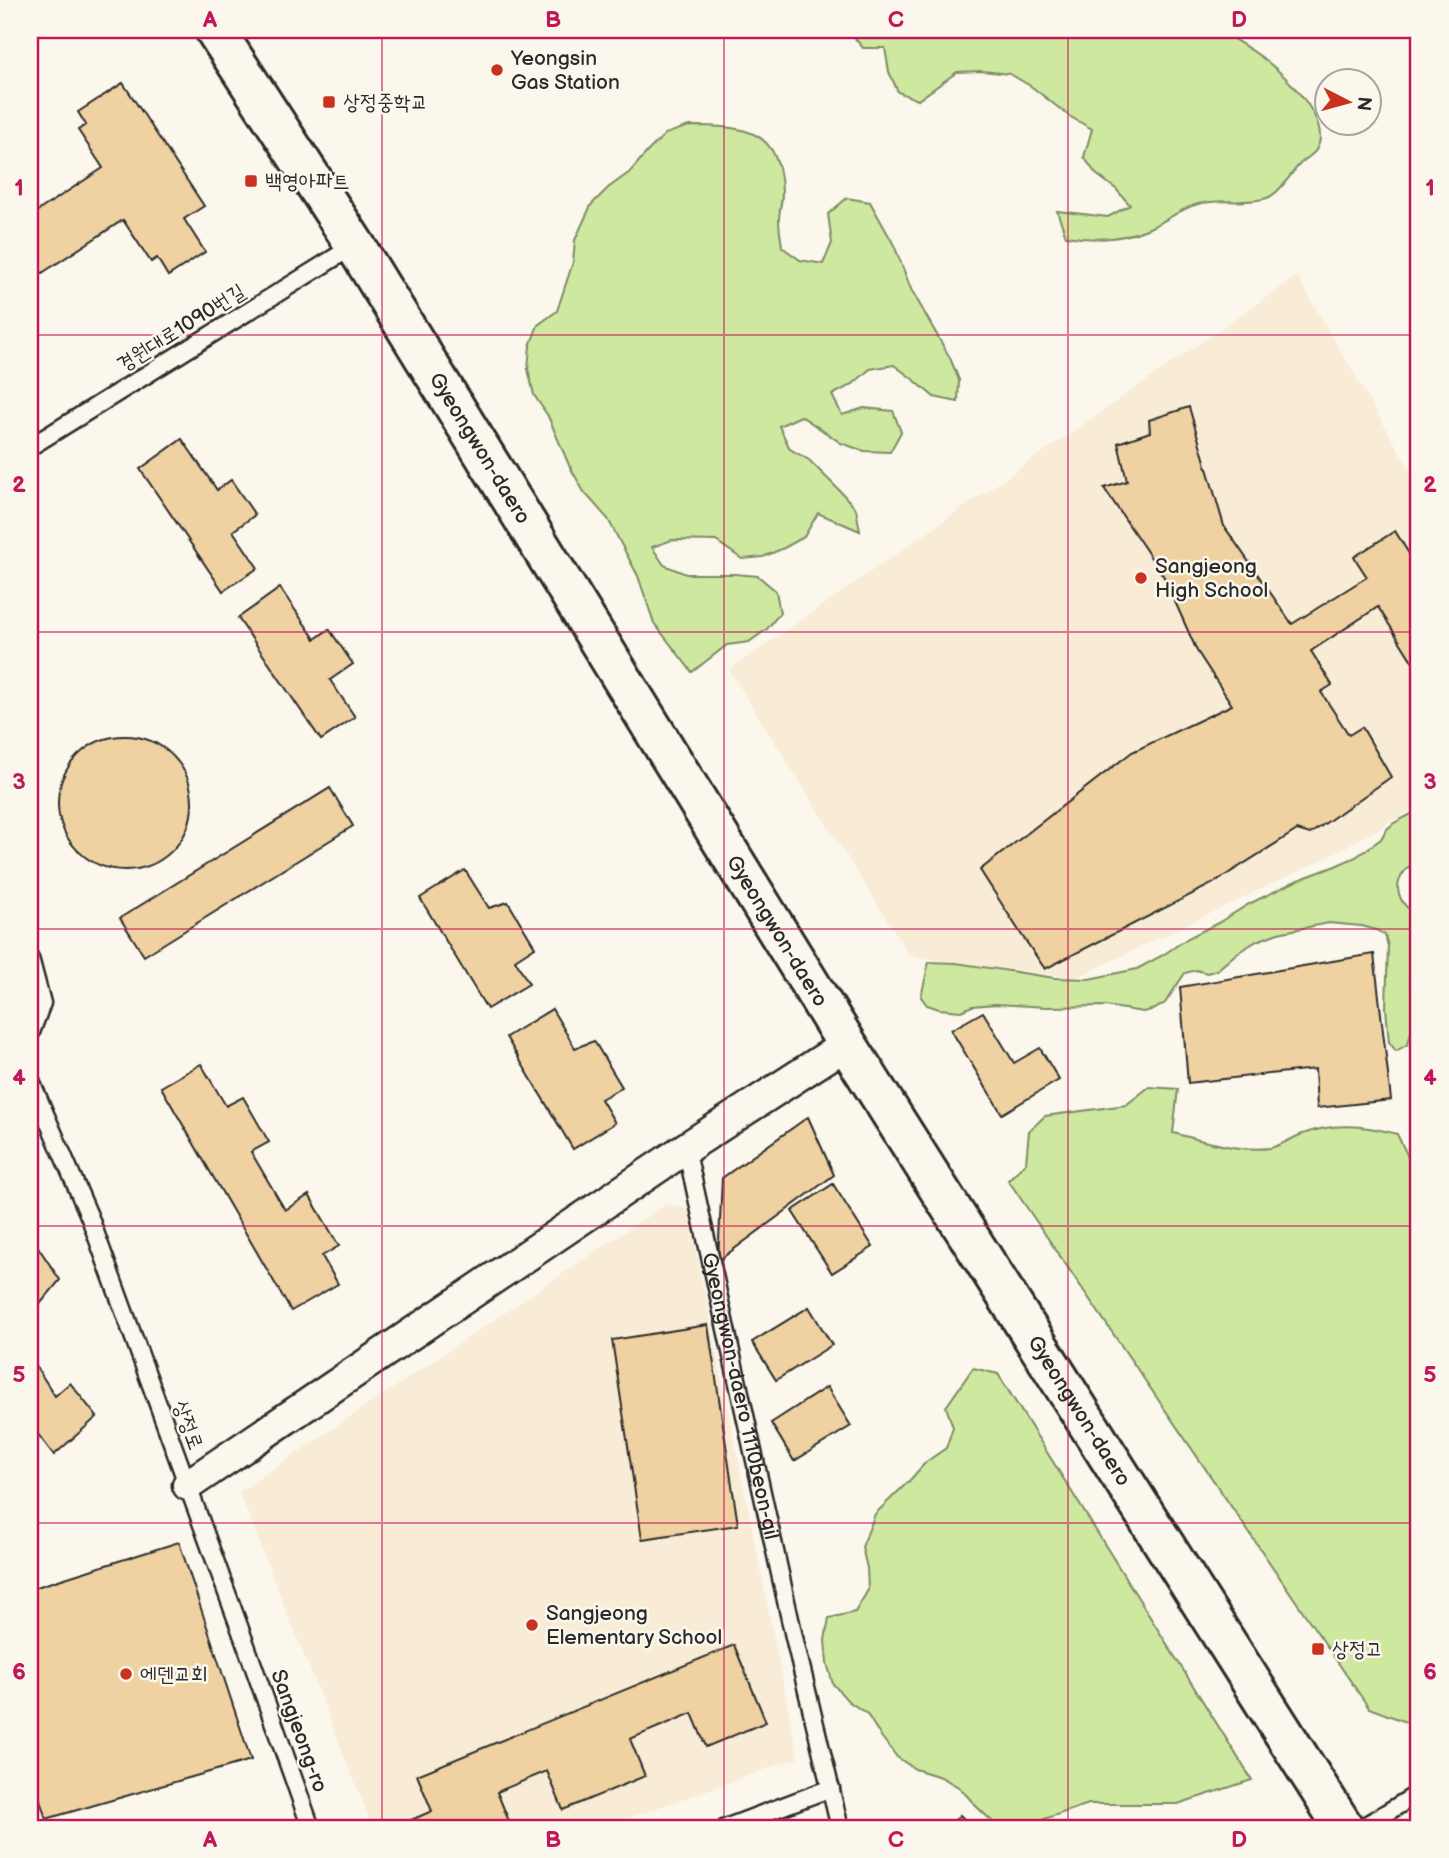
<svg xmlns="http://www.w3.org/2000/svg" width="1449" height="1858" font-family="'Balsamiq Sans','Poor Story',sans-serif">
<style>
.built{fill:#f8ecd6}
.green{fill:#cee99f;stroke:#7c8a65;stroke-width:2}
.building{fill:#f0d2a2;stroke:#2b2b2b;stroke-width:2}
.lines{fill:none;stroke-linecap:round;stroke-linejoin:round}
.lane-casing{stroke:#2b2b2b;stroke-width:21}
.street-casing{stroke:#2b2b2b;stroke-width:35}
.secondary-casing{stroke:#2b2b2b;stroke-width:44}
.lane{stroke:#fbf7ec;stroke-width:16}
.street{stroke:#fbf7ec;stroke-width:30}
.secondary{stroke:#fbf7ec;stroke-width:38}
.grid{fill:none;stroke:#c2185b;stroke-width:2;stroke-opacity:0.55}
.poi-dot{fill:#c8321e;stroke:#fbf7ec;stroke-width:2.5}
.labels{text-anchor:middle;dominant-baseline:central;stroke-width:5;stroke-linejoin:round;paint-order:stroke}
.poi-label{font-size:21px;fill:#2b2b2b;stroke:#fbf7ec;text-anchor:start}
.street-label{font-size:21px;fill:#2b2b2b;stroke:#fbf7ec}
.neatline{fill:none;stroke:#c2185b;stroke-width:2.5}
.grid-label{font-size:23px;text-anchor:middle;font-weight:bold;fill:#c2185b}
</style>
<rect width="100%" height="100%" fill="#fbf7ec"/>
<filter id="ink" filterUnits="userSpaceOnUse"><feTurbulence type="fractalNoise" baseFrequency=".0143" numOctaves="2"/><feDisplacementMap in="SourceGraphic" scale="14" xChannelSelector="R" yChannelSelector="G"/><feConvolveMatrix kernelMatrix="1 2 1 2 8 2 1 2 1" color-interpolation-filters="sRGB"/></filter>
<g filter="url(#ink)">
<g class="built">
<polygon points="1297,276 1419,485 1419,806 1324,859 1076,978 910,956 729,670"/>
<polygon points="666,1204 688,1209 798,1758 600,1828 373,1828 239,1492"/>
</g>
<g class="green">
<path d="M848 30H1219C1234 40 1250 48 1264 59 1285 75 1334 122 1316 150 1313 155 1305 159 1300 164 1291 173 1279 194 1267 198 1245 205 1220 198 1198 204 1183 208 1173 216 1160 223 1129 239 1100 242 1066 236L1057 211 1108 217 1130 205 1116 189 1096 174 1084 157 1092 129 1069 116 1032 87 1010 74 982 71 957 72 918 100 898 92 889 72 885 48H863Z"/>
<path d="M689 126C742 126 781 127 782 193 782 202 779 211 779 220 779 229 781 238 782 247L800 260 823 264 832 243 828 214 847 198 870 202 894 245 911 289 950 358 959 380 958 402 934 397 914 380 894 365 870 369 853 384 832 395 842 415 864 408 893 411 901 432 890 452 864 451 841 443 801 416 779 426 790 449 809 460 841 492 856 509 860 531 818 513 804 537 784 548 763 557 742 559 716 541 672 540 652 547 664 565 686 574H735L758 576 776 591 780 613 767 629 749 642 727 645 692 672 654 623 638 576 608 519 584 492 569 465 548 416 534 395 528 369 530 346 538 325 557 311 573 262 575 240 591 205 608 188 630 172 647 152 665 134Z"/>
<path d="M1419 810V860C1405 867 1392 883 1401 899 1402 901 1406 907 1408 908 1411 910 1415 911 1419 912V936L1410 946V981L1416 1005 1415 1017 1408 1044 1396 1051 1389 1042 1388 1031 1386 1008 1388 946 1385 935 1376 930 1362 926 1339 924 1329 923 1278 933 1257 941 1237 953 1217 970 1207 973 1196 970 1185 973 1165 1003 1155 1009 1143 1012 1105 1006 1047 1007 996 1004 972 1006 961 1011 939 1009 927 1005 921 997 929 962 956 963 1055 978 1089 979 1137 969 1163 955 1188 938 1218 923 1249 904 1298 880 1333 867 1356 857 1381 839 1386 830 1394 823Z"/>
<path d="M1149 1087 1178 1089 1173 1133C1204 1141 1238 1152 1270 1148 1281 1146 1290 1139 1300 1135 1333 1122 1363 1125 1397 1134L1419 1179V1718L1406 1722 1369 1708 1008 1180 1026 1163 1029 1131 1045 1116 1126 1105Z"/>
<polygon points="973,1368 998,1374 1252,1780 1178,1804 1089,1804 1020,1827 995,1824 976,1806 960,1788 941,1777 915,1769 897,1757 880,1735 867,1714 848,1701 833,1684 827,1663 825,1640 829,1618 855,1612 868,1590 867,1568 862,1547 875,1514 910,1480 926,1462 946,1448 953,1427 946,1407"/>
</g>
<g class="building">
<polygon points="123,83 204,206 184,219 205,252 168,276 157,258 151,262 123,220 30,281 30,216 103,168 78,130 86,125 78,112"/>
<polygon points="1189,407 1224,526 1292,624 1367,577 1354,557 1395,531 1419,570 1419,672 1378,607 1311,651 1332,685 1321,692 1349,735 1362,727 1391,777 1310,834 1297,830 1212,884 1045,969 1023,937 980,870 1132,752 1232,705 1197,651 1164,577 1104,488 1127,481 1118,443 1150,432 1149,420"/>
<polygon points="182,439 217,490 231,480 255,515 233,531 258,568 223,591 140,469"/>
<polygon points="280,588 315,639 329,629 353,664 330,680 355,717 321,740 238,618"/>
<circle cx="125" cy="803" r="67"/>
<polygon points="330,788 353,826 144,956 120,918"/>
<polygon points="465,870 489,908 508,902 535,947 515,960 529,984 487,1009 420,898"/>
<polygon points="1374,954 1391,1100 1317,1108 1315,1069 1188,1083 1180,987"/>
<polygon points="552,1009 575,1048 594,1041 622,1087 601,1099 615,1123 573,1149 506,1037"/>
<polygon points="983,1012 1014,1063 1040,1048 1059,1080 1002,1114 951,1030"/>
<polygon points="201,1064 226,1106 243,1097 269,1142 251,1152 285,1210 309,1195 339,1246 322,1256 338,1284 291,1311 161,1087"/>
<polygon points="808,1117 834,1175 718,1261 722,1178"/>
<polygon points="833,1184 873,1247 832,1273 792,1211"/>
<polygon points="30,1235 60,1280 36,1309 30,1303"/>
<polygon points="809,1307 832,1345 776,1380 752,1342"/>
<polygon points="708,1325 738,1525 642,1539 612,1340"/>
<polygon points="30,1357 55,1396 70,1383 97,1417 54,1455 30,1424"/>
<polygon points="827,1387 851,1426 794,1461 771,1423"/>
<polygon points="179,1542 251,1760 46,1819 30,1769 30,1589"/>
<polygon points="734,1645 766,1722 706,1747 692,1713 630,1739 645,1776 563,1810 547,1771 497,1792 511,1826 506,1828 395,1828 395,1827 432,1811 417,1775"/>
<polygon points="960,1815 973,1828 947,1828"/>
</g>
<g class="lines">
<g class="lane-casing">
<g id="lane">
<polyline points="30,447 355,245"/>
<polyline points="30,958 42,1003 30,1035"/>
<polyline points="30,1079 90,1218 247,1648 311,1828"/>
<path id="s1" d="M686 1148 794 1637 840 1828"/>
<polyline points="725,1828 831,1788"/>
<polyline points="1361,1828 1419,1793"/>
</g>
</g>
<g class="street-casing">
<polyline id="street" points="188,1485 686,1148 847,1044"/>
</g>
<g class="secondary-casing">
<g id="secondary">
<path id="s2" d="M215 30 355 245 847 1044 1344 1828"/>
</g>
</g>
<use href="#lane" class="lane"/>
<use href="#street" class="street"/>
<use href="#secondary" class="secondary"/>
</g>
</g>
<path class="grid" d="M382 30V1828M724 30V1828M1068 30V1828M30 335H1419M30 632H1419M30 929H1419M30 1226H1419M30 1523H1419"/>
<g class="poi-dot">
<circle cx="497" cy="70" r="7"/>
<rect x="322" y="95" width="14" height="14" rx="3.5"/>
<rect x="244" y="174" width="14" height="14" rx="3.5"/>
<circle cx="1141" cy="578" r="7"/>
<circle cx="532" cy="1625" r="7"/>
<rect x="1311" y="1642" width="14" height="14" rx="3.5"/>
<circle cx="126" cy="1674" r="7"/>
</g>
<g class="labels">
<g class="poi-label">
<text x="511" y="58">Yeongsin<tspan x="511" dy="24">Gas Station</tspan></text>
<text x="343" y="102">상정중학교</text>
<text x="265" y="181">백영아파트</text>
<text x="1155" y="566">Sangjeong<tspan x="1155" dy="24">High School</tspan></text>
<text x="546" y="1613">Sangjeong<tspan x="546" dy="24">Elementary School</tspan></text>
<text x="1332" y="1649">상정고</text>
<text x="140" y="1674">에덴교회</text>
</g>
<g class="street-label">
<text transform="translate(181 328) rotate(-32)">경원대로1090번길</text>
<text stroke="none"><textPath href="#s2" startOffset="495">Gyeongwon-daero</textPath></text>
<text stroke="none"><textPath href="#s2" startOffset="1062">Gyeongwon-daero</textPath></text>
<text stroke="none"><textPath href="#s1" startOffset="254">Gyeongwon-daero 1110beon-gil</textPath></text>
<text stroke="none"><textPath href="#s2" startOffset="1629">Gyeongwon-daero</textPath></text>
<text transform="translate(188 1425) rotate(70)">상정로</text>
<text transform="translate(299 1731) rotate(70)">Sangjeong-ro</text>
</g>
</g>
<rect width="1449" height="1858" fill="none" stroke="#fbf7ec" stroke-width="77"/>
<g transform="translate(1348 102) rotate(96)"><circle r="33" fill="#fbf7ec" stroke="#a8a59f" stroke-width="2"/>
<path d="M0-5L12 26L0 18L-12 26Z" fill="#c8321e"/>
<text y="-10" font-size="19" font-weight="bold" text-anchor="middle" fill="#2b2b2b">N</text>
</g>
<rect x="38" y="38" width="1372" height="1782" class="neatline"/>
<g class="grid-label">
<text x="210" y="27">A</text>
<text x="553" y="27">B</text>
<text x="896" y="27">C</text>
<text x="1239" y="27">D</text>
<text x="19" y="195">1</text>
<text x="1430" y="195">1</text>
<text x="19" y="492">2</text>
<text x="1430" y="492">2</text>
<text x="19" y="789">3</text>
<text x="1430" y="789">3</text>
<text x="19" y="1085">4</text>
<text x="1430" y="1085">4</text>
<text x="19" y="1382">5</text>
<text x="1430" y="1382">5</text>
<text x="19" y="1679">6</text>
<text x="1430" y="1679">6</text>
<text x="210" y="1847">A</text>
<text x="553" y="1847">B</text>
<text x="896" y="1847">C</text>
<text x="1239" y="1847">D</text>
</g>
</svg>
